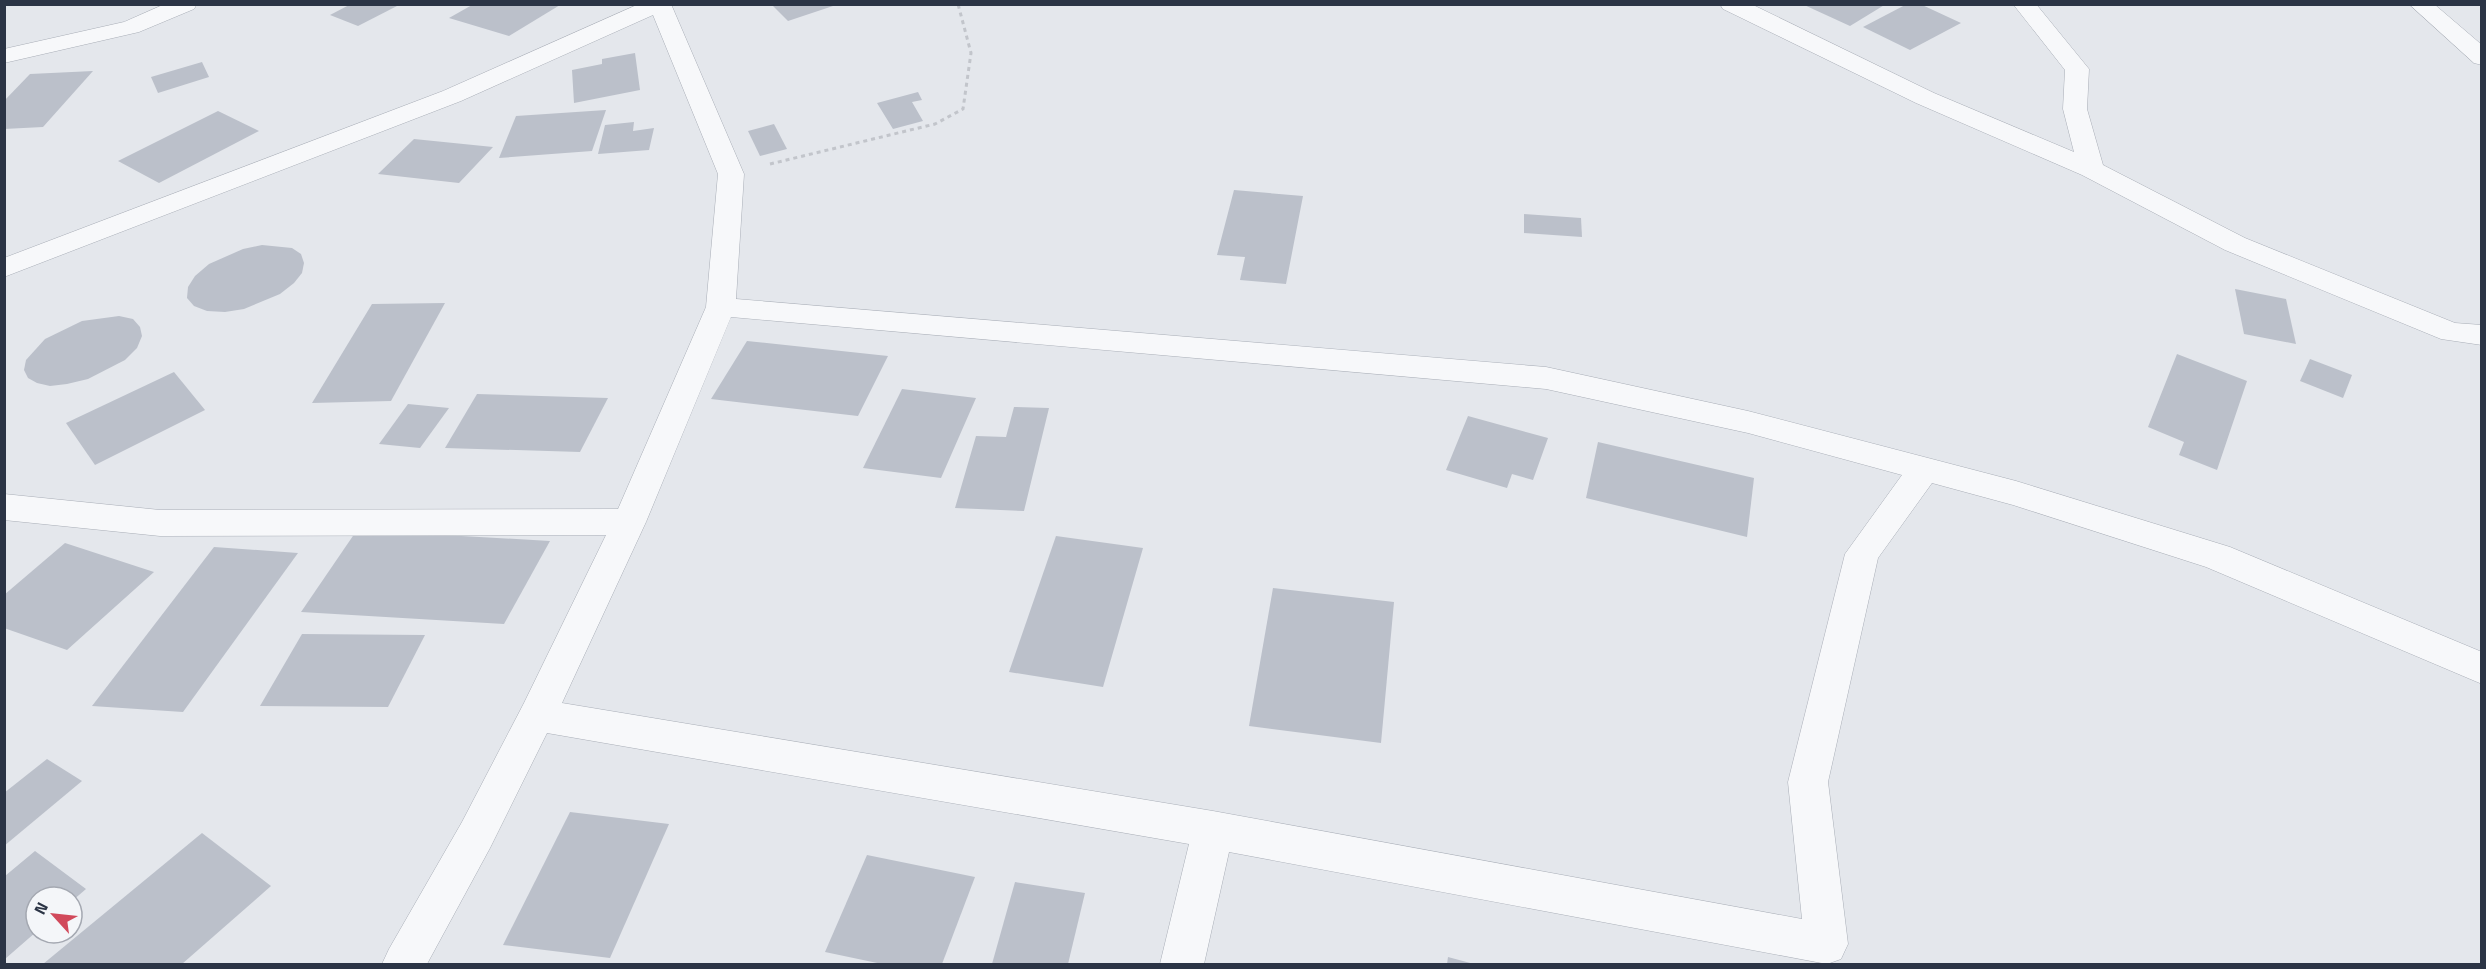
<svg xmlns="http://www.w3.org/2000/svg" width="2486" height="969" font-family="'Titillium Web',sans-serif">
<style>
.building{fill:#bbc0ca}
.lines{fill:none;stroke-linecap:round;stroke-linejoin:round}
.minor-casing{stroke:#a9aeb7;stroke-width:1}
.path{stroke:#c2c5cb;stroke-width:3;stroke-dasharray:4 4;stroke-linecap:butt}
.minor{fill:#f7f8fa;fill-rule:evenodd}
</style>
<rect width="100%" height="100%" fill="#e4e7ec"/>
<g class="building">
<polygon points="351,4 394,4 397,6 358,26 330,15"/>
<polygon points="771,4 836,4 836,5 788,21"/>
<polygon points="1802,4 1886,4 1850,26"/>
<polygon points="1907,4 1920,4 1961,23 1910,50 1863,27"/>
<polygon points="472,5 560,5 509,36 449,18"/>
<polygon points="635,53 640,90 574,103 572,70 602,64 602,59"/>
<polygon points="202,62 209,77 158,93 151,77"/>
<polygon points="93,71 43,127 4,129 4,101 30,74"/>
<polygon points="918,92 922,100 912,102 923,121 893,129 877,103"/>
<polygon points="606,110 592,151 499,158 516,116"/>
<polygon points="218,111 259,131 159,183 118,161"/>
<polygon points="634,122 633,131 654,128 649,150 598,154 605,125"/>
<polygon points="774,124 787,149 760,156 748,131"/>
<polygon points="414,139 493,147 459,183 378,174"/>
<polygon points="1234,190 1303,196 1286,284 1240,280 1245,257 1217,255"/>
<polygon points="1524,214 1581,218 1582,237 1524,233"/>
<polygon points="262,245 292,248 301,254 304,263 302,273 294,283 280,294 244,309 225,312 207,311 194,306 187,298 188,287 195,276 209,264 243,249"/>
<polygon points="2235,289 2286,299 2296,344 2244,334"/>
<polygon points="445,303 391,401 312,403 372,304"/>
<polygon points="119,316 133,319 140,327 142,336 137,348 125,360 88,379 67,384 50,386 37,383 28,378 24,370 26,360 45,339 82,321"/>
<polygon points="747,341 888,356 858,416 711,399"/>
<polygon points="2177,354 2247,381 2217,470 2179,455 2184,442 2148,427"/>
<polygon points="2310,359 2352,375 2343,398 2300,381"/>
<polygon points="174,372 205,410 95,465 66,423"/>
<polygon points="902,389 976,398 941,478 863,468"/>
<polygon points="477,394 608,398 580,452 445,448"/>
<polygon points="408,404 449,408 420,448 379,444"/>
<polygon points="1014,407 1049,408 1024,511 955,508 976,436 1006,437"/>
<polygon points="1468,416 1548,438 1533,480 1512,474 1507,488 1446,470"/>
<polygon points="1598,442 1754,478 1747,537 1586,498"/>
<polygon points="357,530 550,541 504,624 301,612"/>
<polygon points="1056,536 1143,548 1103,687 1009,672"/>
<polygon points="65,543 154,572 67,650 4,628 4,595"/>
<polygon points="214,547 298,553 183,712 92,706"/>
<polygon points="1273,588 1394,602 1381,743 1249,726"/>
<polygon points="302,634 425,635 388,707 260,706"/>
<polygon points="47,759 82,781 4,846 4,793"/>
<polygon points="570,812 669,824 610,958 503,945"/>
<polygon points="202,833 271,886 182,964 43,964"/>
<polygon points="35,851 86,889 72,901 72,897 36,897 36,932 5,959 5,876"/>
<polygon points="867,855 975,877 942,964 882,964 825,952"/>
<polygon points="1015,882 1085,893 1068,964 992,964"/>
<polygon points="1448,957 1474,964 1447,964"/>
</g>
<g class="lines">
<g class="minor-casing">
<g id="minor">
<polygon points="165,4 197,4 194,9 139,32 4,63 4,49 124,22"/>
<path d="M639 4H671L744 174 736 299 1546 367 1748 411 2016 481 2230 547 2482 652V684L2206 567 2013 505 1932 483 1878 558 1828 782 1848 944 1841 959 1827 964 1229 852 1204 964H1160L1189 844 547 733 490 848 427 964H382L389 949 462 822 524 703 606 535 160 536 4 520V494L160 510 618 509 706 307 718 174 653 15 461 101 4 277V258L443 91ZM731 317 1546 389 1748 433 1902 475 1845 554 1788 782 1802 919 1213 811 562 703 646 522Z"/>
<polygon points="1720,4 1751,4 1934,93 2074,152 2063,109 2065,70 2013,4 2036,4 2089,69 2087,109 2103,165 2245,238 2455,323 2482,325 2482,345 2441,339 2225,250 2082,175 1916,103 1723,9"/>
<polygon points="2409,4 2434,4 2482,45 2482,65 2474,63"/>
</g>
</g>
<polyline class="path" points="770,164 935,124 963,109 971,53 958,4"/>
<use href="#minor" class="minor"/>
</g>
<rect width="2486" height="969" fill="none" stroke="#2b3445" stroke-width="12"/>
<g transform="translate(54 915) rotate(297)"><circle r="28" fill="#f4f6f9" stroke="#a4a8b1" stroke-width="1.5"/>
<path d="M0-4.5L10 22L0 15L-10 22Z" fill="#d1495b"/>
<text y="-9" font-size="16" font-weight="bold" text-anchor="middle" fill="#2b3445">N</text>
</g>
</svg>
